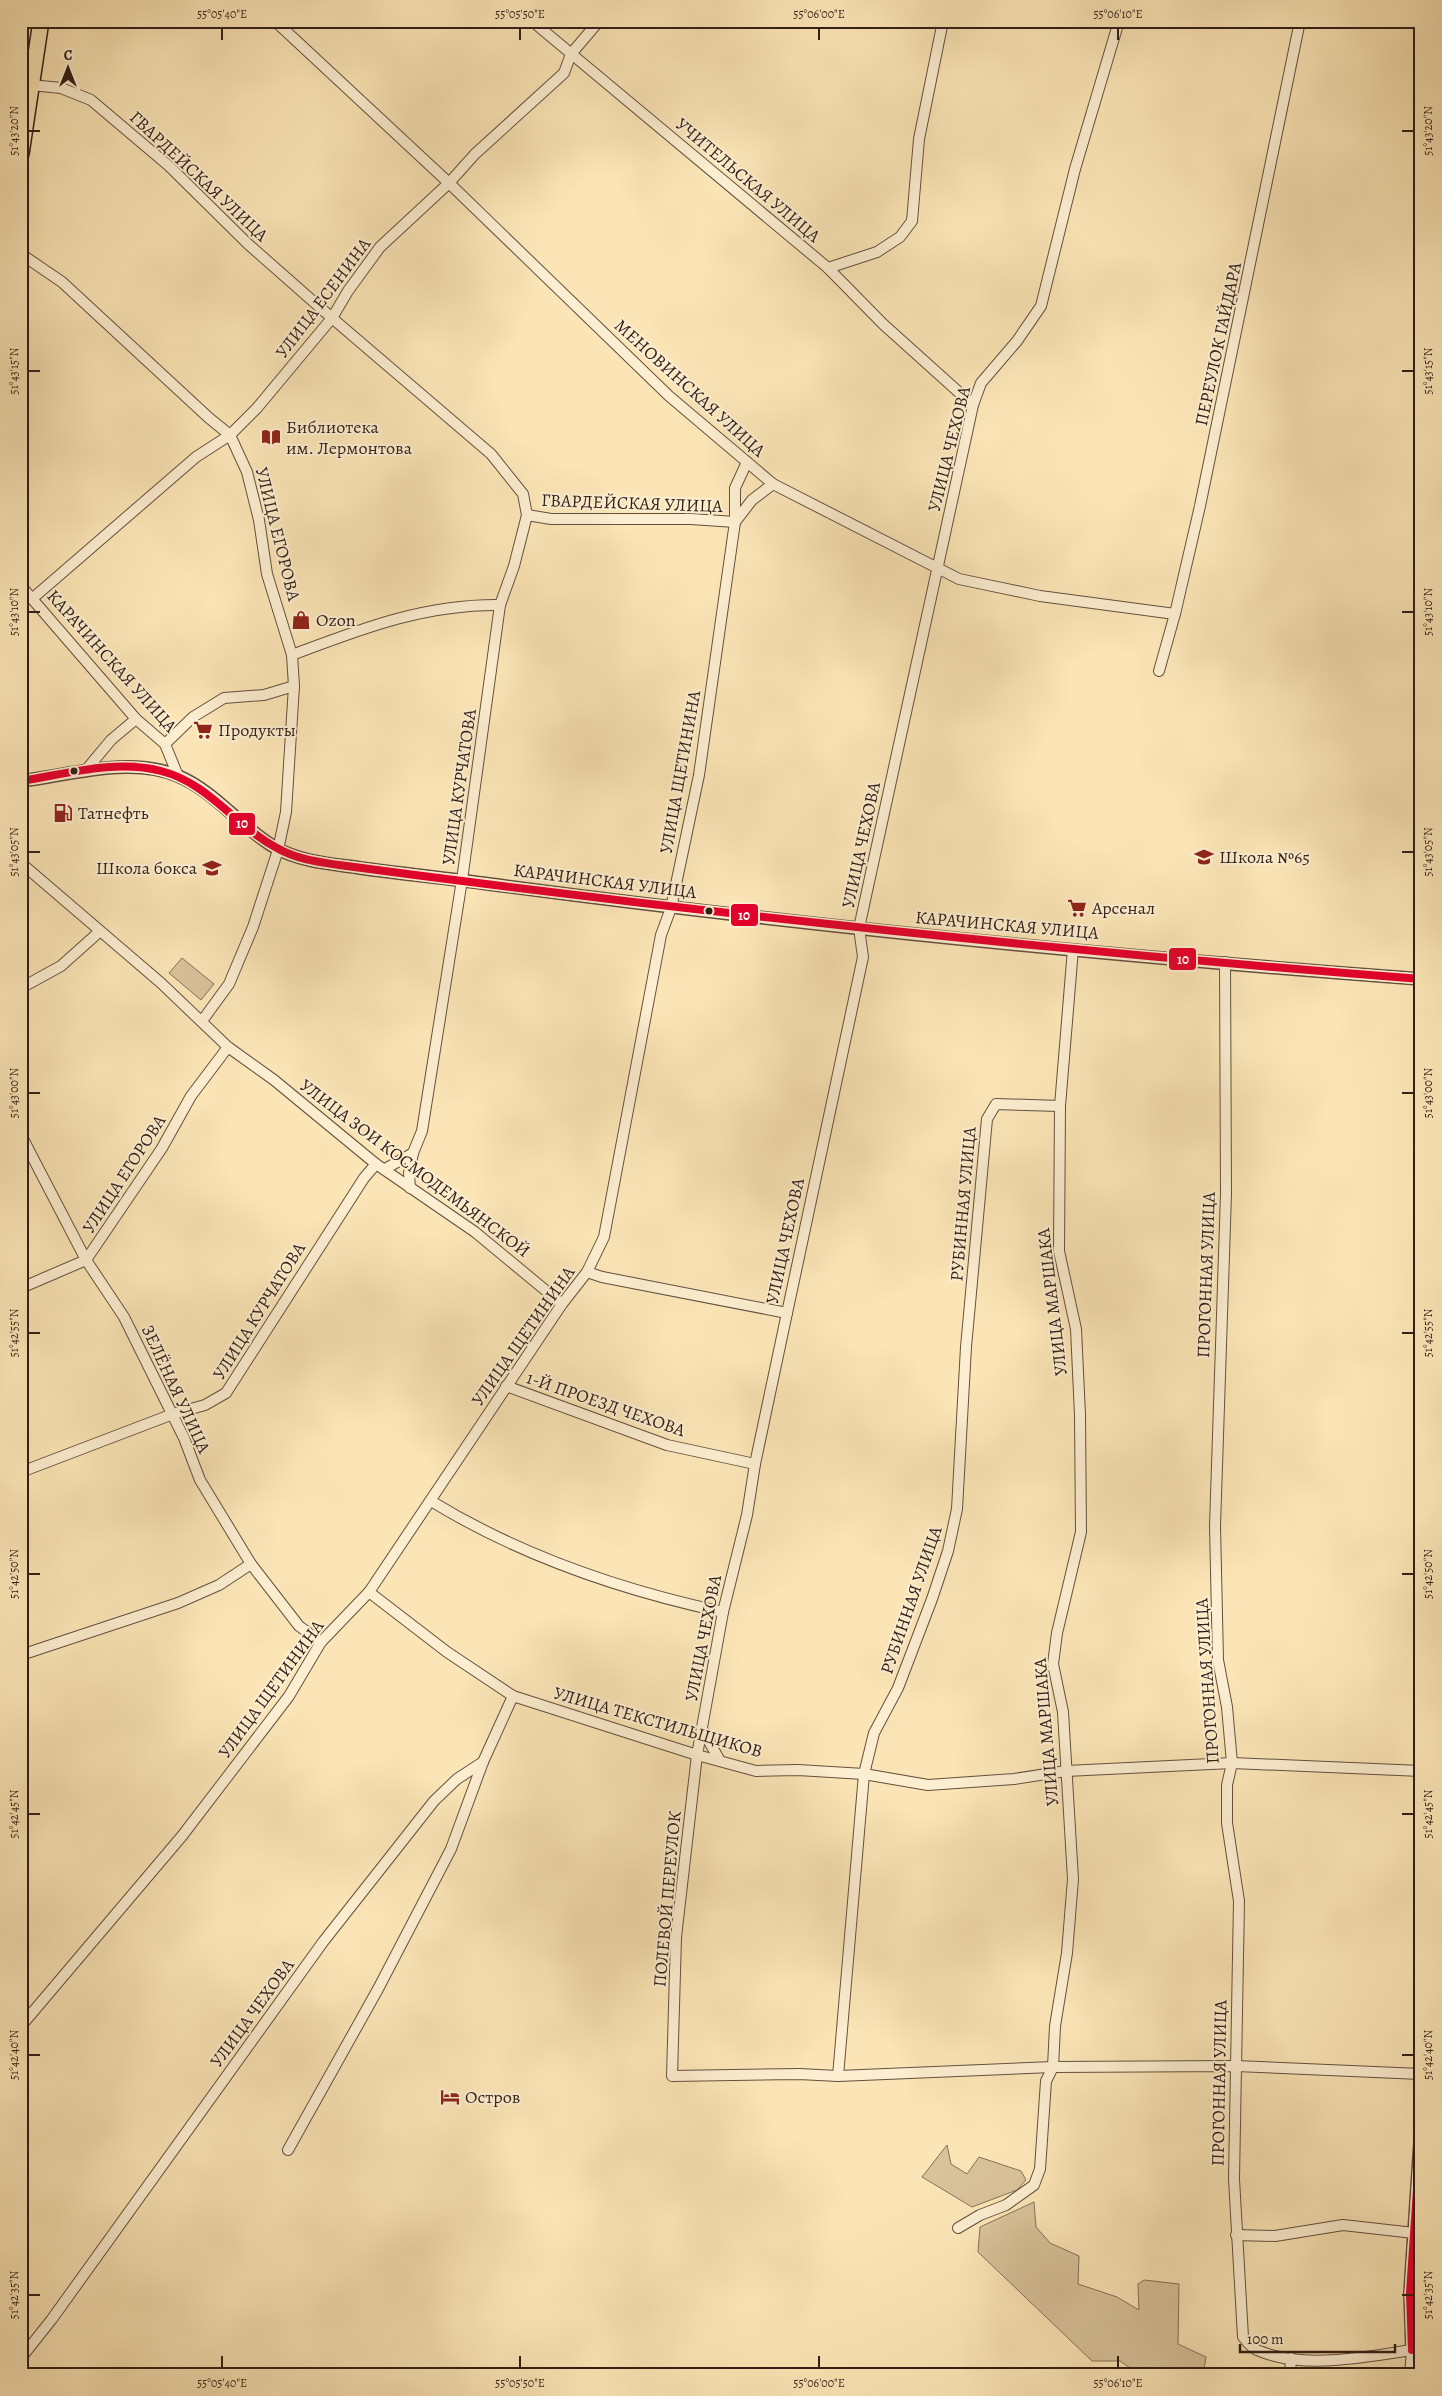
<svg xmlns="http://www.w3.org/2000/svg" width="1442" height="2396" font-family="Alegreya,serif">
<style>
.green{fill:#d9c39b;stroke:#867059}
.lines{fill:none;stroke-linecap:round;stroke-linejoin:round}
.minor-casing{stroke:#64503f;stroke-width:12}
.tertiary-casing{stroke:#64503f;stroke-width:14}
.primary-casing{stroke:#321e17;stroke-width:18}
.minor{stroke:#fceed0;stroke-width:10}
.tertiary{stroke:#fceed0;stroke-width:11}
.primary{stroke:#fbe5b6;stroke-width:15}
.bus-1-casing{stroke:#fceed0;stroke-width:11}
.bus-1{stroke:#e4002b;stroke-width:8}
.ticks{fill:none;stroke:#321e17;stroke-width:2}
.bus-dot{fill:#321e17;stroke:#fceed0;stroke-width:2}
.labels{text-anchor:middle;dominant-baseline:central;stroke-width:4;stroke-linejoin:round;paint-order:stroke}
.street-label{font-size:18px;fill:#321e17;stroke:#fceed0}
.poi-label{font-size:18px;fill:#321e17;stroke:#fceed0;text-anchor:start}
.line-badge{stroke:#fceed0;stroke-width:2}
.badge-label{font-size:14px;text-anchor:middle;font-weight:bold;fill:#fff}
.neatline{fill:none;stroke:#321e17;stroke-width:2}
.ticks-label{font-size:12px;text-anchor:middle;fill:#321e17}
</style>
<rect width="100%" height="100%" fill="#fbe5b6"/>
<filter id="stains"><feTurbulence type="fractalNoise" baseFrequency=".004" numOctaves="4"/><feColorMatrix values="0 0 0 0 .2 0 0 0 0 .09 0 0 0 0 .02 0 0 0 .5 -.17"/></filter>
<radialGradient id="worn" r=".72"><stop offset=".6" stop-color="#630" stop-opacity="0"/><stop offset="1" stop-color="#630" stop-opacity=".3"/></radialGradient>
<g class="green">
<polygon points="21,21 29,21 21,70"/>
<polygon points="182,958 214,984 201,1000 169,973"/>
<polygon points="947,2145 951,2164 967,2174 979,2157 1021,2171 1026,2180 1017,2190 972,2207 922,2177"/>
<polygon points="1034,2202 1036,2227 1050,2243 1079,2256 1078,2284 1117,2297 1139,2310 1138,2284 1144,2280 1179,2284 1178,2344 1206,2357 1203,2375 1140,2375 1120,2361 1092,2361 978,2252 980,2227"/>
</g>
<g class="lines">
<g class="minor-casing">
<g id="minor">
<polyline points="275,21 449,183 669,396 773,484 959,579 1040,596 1175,614"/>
<polyline points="532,21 828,268 883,324 973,405"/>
<polyline points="1119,21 1075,169 1041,306 1017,341 981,383 973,405 859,928 863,957 787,1313 755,1464 747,1515 723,1612 697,1755 676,1937 672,2076 799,2074 838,2076 1053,2067 1236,2066 1421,2074"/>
<polyline points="31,85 61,88 91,100 169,166 248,244 332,318 491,454 523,494 527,515 514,566 500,605 462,880 422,1131 413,1153 385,1169"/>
<polyline points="21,254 62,282 209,418 230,435 247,472 259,520 267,574 292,655 294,686 286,812 278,850 253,927 229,984 202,1021"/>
<polyline points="828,268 877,252 900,237 912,221 919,139 943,21"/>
<polyline points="527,515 551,519 691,519 735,522"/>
<polyline points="735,522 752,500 773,484"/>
<polyline points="21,586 136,719 165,744 178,776"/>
<polyline points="33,598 196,457 230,435 257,408 332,318 348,291 380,247 449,183 475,154 564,73 571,54 599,21"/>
<path d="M292 655C361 629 424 604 500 605"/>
<polyline points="1159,671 1175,614 1200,506 1300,21"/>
<polyline points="165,744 193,717 224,698 264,695 294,686"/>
<polyline points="86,770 111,740 136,719"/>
<polyline points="21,863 161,983 228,1047 274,1080 376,1164 475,1232 562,1304"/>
<path d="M1225 962 1226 1194 1215 1526 1218 1660 1227 1707 1232 1763 1227 1785V1823L1239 1901 1234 2179 1243 2337C1247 2341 1251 2348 1257 2350 1303 2370 1364 2357 1412 2350L1410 2375"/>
<polyline points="21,988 61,966 99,932"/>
<polyline points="21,1135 86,1260 124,1317 184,1438 200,1480 251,1564 299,1626 321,1642"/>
<polyline points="410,1188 409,1173 413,1153"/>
<polyline points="587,1272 602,1277 787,1313"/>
<polyline points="21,1288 86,1260 162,1148 191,1096 228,1047"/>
<polyline points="506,1386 667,1445 755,1464"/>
<polyline points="21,1472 173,1414 205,1405 226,1393 364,1178 376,1164"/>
<path d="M431 1501C521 1556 621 1590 723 1612"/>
<polyline points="369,1592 447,1652 513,1696 697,1755 756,1771 798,1770 864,1774 928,1785 1014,1779 1066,1771 1232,1763 1421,1771"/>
<polyline points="21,1655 178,1603 219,1585 251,1564"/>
<polyline points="702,1729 720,1761"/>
<polyline points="21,2026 182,1836 289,1696 321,1642 369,1592 562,1304 587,1272 604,1237 661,935 671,908 699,775 735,522 735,488 747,462"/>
<polyline points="838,2076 864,1774 874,1733 898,1688 932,1599 948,1551 957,1509 966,1347 987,1119 996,1104 1060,1106"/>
<polyline points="288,2150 378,1989 451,1849 483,1762"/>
<polyline points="958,2228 980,2215 1006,2205 1034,2185 1040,2169 1046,2081 1053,2067 1055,2026 1067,1953 1073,1879 1063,1712 1053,1664 1057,1633 1081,1532 1080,1415 1076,1329 1059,1251 1060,1106 1073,949"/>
<polyline points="1236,2235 1275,2236 1343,2225 1414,2233"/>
<polyline points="21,2358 52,2319 323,1942 434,1801 457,1779 483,1762 513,1696"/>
<polyline points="1290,2375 1291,2358"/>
</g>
</g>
<g class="tertiary-casing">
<g id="tertiary">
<path d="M21 781C69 775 131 756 178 776 216 792 241 828 276 848 301 862 333 864 360 868 403 874 446 878 489 884 798 925 1109 956 1421 979"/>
<polyline points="1421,2127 1410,2293 1412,2350 1421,2350"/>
</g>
</g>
<g class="primary-casing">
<polyline id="primary" points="21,154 41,21"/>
</g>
<use href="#minor" class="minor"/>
<use href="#tertiary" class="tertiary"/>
<use href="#primary" class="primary"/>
<g class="bus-1-casing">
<g id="bus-1">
<path d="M21 781C66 774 116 759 161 771 209 783 235 826 277 848 296 859 318 862 339 865 699 913 1059 951 1421 979"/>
<polyline points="1421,2131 1410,2293 1412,2350 1421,2350"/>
</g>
</g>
<use href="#bus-1" class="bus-1"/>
</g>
<path class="ticks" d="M222 28V40M520 28V40M819 28V40M1118 28V40M28 131H40M1402 131H1414M28 371H40M1402 371H1414M28 612H40M1402 612H1414M28 852H40M1402 852H1414M28 1093H40M1402 1093H1414M28 1333H40M1402 1333H1414M28 1574H40M1402 1574H1414M28 1814H40M1402 1814H1414M28 2055H40M1402 2055H1414M28 2295H40M1402 2295H1414M222 2356V2368M520 2356V2368M819 2356V2368M1118 2356V2368"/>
<defs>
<g id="library-bare" transform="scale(1.5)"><path d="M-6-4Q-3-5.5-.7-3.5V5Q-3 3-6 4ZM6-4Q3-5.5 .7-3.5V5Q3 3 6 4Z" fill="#8f2418" stroke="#fceed0" stroke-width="2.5" paint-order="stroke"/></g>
<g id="shop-bare" transform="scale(1.5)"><path d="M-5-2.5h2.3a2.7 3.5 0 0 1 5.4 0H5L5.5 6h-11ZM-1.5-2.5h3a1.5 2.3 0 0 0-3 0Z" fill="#8f2418" stroke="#fceed0" stroke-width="2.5" paint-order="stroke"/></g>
<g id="supermarket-bare" transform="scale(1.5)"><path d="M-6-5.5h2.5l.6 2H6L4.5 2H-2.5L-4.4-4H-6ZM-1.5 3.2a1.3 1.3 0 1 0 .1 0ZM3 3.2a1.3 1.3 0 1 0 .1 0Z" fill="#8f2418" stroke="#fceed0" stroke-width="2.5" paint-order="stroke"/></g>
<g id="fuel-bare" transform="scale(1.5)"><path d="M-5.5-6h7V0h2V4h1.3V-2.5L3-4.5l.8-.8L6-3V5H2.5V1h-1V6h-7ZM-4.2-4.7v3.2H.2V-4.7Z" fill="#8f2418" stroke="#fceed0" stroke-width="2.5" paint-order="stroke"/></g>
<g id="school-bare" transform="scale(1.5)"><path d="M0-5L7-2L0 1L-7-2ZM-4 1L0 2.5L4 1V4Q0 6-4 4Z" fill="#8f2418" stroke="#fceed0" stroke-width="2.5" paint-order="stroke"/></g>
<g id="hotel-bare" transform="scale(1.5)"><path d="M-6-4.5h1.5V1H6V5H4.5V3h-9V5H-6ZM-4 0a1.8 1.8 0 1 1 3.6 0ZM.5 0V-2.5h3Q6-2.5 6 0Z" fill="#8f2418" stroke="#fceed0" stroke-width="2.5" paint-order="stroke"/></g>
</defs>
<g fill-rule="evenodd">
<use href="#library-bare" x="271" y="437"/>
<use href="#shop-bare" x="301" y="620"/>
<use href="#supermarket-bare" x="203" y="730"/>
<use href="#fuel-bare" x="63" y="813"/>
<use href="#school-bare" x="1204" y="857"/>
<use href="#school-bare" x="212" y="868"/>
<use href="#supermarket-bare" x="1077" y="908"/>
<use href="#hotel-bare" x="450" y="2097"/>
</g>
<g class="bus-dot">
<circle cx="74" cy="771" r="4.5"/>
<circle cx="709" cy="911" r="4.5"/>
</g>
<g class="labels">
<g class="street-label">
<text transform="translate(199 176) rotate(43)">ГВАРДЕЙСКАЯ УЛИЦА</text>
<text transform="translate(748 180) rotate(40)">УЧИТЕЛЬСКАЯ УЛИЦА</text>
<text transform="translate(323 298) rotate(-53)">УЛИЦА ЕСЕНИНА</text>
<text transform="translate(1218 344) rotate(-78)">ПЕРЕУЛОК ГАЙДАРА</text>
<text transform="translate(690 388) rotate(42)">МЕНОВИНСКАЯ УЛИЦА</text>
<text transform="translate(949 449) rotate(-76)">УЛИЦА ЧЕХОВА</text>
<text transform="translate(632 503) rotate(2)">ГВАРДЕЙСКАЯ УЛИЦА</text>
<text transform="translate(278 534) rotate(76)">УЛИЦА ЕГОРОВА</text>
<text transform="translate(112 661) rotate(48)">КАРАЧИНСКАЯ УЛИЦА</text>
<text transform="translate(680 772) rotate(-80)">УЛИЦА ЩЕТИНИНА</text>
<text transform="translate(459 787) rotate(-82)">УЛИЦА КУРЧАТОВА</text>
<text transform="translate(861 845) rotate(-78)">УЛИЦА ЧЕХОВА</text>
<text transform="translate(605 881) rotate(7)">КАРАЧИНСКАЯ УЛИЦА</text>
<text transform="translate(1007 925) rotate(5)">КАРАЧИНСКАЯ УЛИЦА</text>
<text transform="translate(415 1168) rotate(37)">УЛИЦА ЗОИ КОСМОДЕМЬЯНСКОЙ</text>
<text transform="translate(124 1174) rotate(-57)">УЛИЦА ЕГОРОВА</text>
<text transform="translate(963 1204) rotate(-85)">РУБИННАЯ УЛИЦА</text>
<text transform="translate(785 1241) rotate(-78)">УЛИЦА ЧЕХОВА</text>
<text transform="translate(1206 1275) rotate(-88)">ПРОГОННАЯ УЛИЦА</text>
<text transform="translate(1052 1302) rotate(-97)">УЛИЦА МАРШАКА</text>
<text transform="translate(259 1311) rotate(-58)">УЛИЦА КУРЧАТОВА</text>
<text transform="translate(523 1336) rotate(-55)">УЛИЦА ЩЕТИНИНА</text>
<text transform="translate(176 1389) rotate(65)">ЗЕЛЁНАЯ УЛИЦА</text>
<text transform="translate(606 1404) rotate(19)">1-Й ПРОЕЗД ЧЕХОВА</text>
<text transform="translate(911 1600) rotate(-71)">РУБИННАЯ УЛИЦА</text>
<text transform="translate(703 1638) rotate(-79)">УЛИЦА ЧЕХОВА</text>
<text transform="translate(1207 1681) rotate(-94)">ПРОГОННАЯ УЛИЦА</text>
<text transform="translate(271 1689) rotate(-54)">УЛИЦА ЩЕТИНИНА</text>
<text transform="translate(658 1722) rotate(16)">УЛИЦА ТЕКСТИЛЬЩИКОВ</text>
<text transform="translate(1046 1732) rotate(-95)">УЛИЦА МАРШАКА</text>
<text transform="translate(667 1899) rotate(-85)">ПОЛЕВОЙ ПЕРЕУЛОК</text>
<text transform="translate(252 2013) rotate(-54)">УЛИЦА ЧЕХОВА</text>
<text transform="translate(1219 2083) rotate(-89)">ПРОГОННАЯ УЛИЦА</text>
</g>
<g class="poi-label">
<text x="286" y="427">Библиотека<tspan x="286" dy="21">им. Лермонтова</tspan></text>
<text x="316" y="620">Ozon</text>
<text x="218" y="730">Продукты</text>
<text x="78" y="813">Татнефть</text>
<text x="1219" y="857">Школа №65</text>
<text x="197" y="868" text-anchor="end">Школа бокса</text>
<text x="1092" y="908">Арсенал</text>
<text x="465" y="2097">Остров</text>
</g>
</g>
<g class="line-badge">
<rect x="228" y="812" width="28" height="24" rx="5" fill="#e4002b"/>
<rect x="730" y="903" width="29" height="24" rx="5" fill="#e4002b"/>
<rect x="1168" y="947" width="29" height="24" rx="5" fill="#e4002b"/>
</g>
<g class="badge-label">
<text x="242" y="828">10</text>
<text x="744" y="920">10</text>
<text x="1183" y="964">10</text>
</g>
<rect width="1442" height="2396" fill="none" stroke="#fbe5b6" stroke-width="55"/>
<g transform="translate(68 68)" stroke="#fceed0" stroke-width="4" paint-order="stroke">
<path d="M0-4L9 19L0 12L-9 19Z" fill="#321e17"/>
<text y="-8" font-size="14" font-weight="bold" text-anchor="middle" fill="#321e17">С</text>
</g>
<path d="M1240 2344v8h155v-8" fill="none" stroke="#321e17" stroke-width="2.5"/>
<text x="1247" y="2344" font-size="15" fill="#321e17" stroke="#fceed0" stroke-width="4" paint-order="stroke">100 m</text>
<rect x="28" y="28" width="1386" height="2340" class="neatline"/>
<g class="ticks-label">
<text x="222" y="18">55°05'40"E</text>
<text x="520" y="18">55°05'50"E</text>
<text x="819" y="18">55°06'00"E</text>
<text x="1118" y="18">55°06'10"E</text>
<text transform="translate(14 131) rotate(-90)" y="4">51°43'20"N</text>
<text transform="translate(1428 131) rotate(-90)" y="4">51°43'20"N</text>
<text transform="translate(14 371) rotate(-90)" y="4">51°43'15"N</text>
<text transform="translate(1428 371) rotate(-90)" y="4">51°43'15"N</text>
<text transform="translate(14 612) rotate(-90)" y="4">51°43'10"N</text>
<text transform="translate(1428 612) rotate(-90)" y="4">51°43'10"N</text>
<text transform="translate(14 852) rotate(-90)" y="4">51°43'05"N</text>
<text transform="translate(1428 852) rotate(-90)" y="4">51°43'05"N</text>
<text transform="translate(14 1093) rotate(-90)" y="4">51°43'00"N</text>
<text transform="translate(1428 1093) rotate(-90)" y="4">51°43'00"N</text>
<text transform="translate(14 1333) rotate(-90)" y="4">51°42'55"N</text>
<text transform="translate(1428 1333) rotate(-90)" y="4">51°42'55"N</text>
<text transform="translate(14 1574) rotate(-90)" y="4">51°42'50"N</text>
<text transform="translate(1428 1574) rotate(-90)" y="4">51°42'50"N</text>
<text transform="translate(14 1814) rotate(-90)" y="4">51°42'45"N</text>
<text transform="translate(1428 1814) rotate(-90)" y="4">51°42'45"N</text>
<text transform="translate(14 2055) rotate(-90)" y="4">51°42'40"N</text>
<text transform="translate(1428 2055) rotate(-90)" y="4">51°42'40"N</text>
<text transform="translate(14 2295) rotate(-90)" y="4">51°42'35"N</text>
<text transform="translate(1428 2295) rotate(-90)" y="4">51°42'35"N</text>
<text x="222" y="2387">55°05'40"E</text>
<text x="520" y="2387">55°05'50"E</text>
<text x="819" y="2387">55°06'00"E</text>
<text x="1118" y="2387">55°06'10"E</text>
</g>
<rect width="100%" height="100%" filter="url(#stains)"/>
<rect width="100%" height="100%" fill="url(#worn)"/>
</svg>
